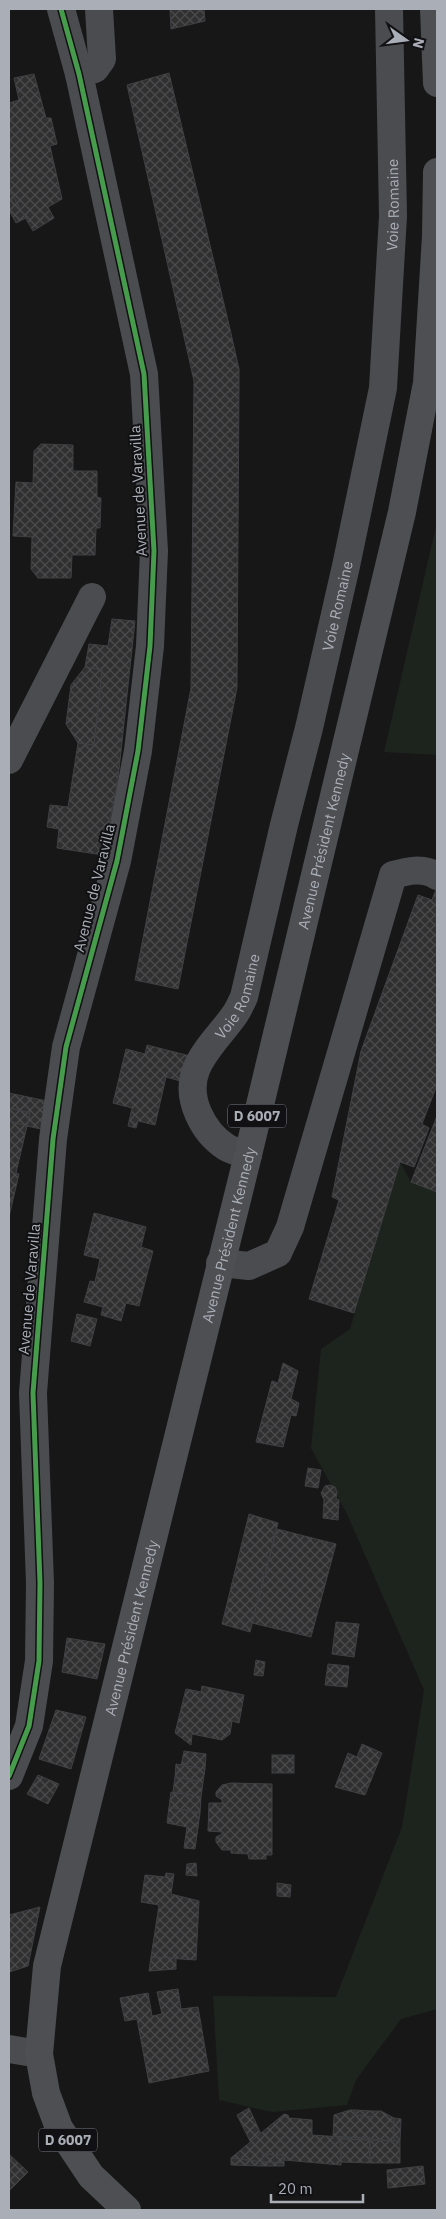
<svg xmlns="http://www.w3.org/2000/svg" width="446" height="2219" font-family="'IBM Plex Sans',sans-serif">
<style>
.grass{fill:#1d241e}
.building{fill:url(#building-cross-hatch);stroke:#3f4043}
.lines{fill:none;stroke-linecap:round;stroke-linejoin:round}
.minor{stroke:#4b4c50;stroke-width:28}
.major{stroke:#4d4f52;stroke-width:28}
.cycleway-casing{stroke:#111113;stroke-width:8}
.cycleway{stroke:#469c4c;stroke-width:5}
.labels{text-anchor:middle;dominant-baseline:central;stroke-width:4;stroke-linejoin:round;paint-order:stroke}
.shield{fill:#111113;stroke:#7b7f86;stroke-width:1}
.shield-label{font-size:14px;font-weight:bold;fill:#a9aeb7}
.street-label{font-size:15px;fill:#a9aeb7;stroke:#111113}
</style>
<defs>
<pattern id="building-cross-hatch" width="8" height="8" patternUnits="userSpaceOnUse" patternTransform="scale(1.25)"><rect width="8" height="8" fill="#303031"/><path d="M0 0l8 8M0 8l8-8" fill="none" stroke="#4b4b4d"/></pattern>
</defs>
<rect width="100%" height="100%" fill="#171717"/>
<g class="grass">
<polygon points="437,522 437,755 384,752"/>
<polygon points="400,1162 411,1182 437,1192 437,2009 401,2019 356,2080 347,2105 272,2112 219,2100 213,1996 336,1997 402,1827 424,1690 347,1514 311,1448 321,1349 350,1329"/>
</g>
<g class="building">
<polygon points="170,9 204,9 205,21 171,29"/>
<polygon points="169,73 230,329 239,369 239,383 237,688 178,989 135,980 191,688 194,381 127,85"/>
<polygon points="34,74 46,118 51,118 57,144 50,146 62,199 48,207 54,218 33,231 9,190 9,183 11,182 9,172 9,103 19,100 14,78"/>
<polygon points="9,190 26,218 16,223 9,210"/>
<polygon points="41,444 73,445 73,471 97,471 97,497 101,498 100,528 96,528 95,555 72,555 71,578 38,578 31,569 32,537 13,536 16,482 33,483 34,451"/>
<polygon points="112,619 135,621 118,779 103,855 57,848 59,829 47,827 50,805 68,807 78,743 94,745 102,670 85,667 89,644 108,646"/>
<polygon points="85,667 102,670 94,745 78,743 66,724 71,685"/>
<polygon points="436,889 437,1085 422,1124 429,1128 414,1167 400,1162 354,1313 309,1299 339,1200 332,1197 361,1051 418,895 432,900"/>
<polygon points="147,1045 190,1056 184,1082 166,1077 155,1125 138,1121 136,1128 128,1126 132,1108 113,1103 126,1049 145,1054"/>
<polygon points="9,1093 47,1101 41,1129 27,1126 30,1113 9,1108"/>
<polygon points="9,1108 30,1113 27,1126 9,1121"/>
<polygon points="437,1116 437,1192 411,1182"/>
<polygon points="9,1121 27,1126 16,1173 19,1174 9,1217"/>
<polygon points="94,1213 102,1215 92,1257 84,1255"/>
<polygon points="102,1215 146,1227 141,1247 153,1251 139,1306 126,1303 121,1321 101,1315 103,1307 84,1302 90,1281 95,1282 100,1259 92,1257"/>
<polygon points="77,1314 97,1319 90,1346 71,1341"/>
<polygon points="283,1363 298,1371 291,1399 299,1403 296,1416 291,1415 287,1431 261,1423 272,1381 278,1383"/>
<polygon points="261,1423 287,1431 283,1447 256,1442"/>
<polygon points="308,1468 321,1470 318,1488 305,1486"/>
<polygon points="330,1485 335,1487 337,1492 336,1499 339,1500 338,1520 323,1518 324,1500 321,1493 325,1486"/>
<polygon points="249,1514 278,1523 250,1632 222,1624"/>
<polygon points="277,1529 336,1544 311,1637 252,1623"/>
<polygon points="336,1622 359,1624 354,1657 332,1654"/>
<polygon points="67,1638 105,1644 97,1679 62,1672"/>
<polygon points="256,1660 265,1662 263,1676 254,1675"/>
<polygon points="328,1664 349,1666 347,1687 325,1685"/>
<polygon points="202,1686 244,1695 239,1723 232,1721 230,1734 222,1740 192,1734 191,1745 175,1733 186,1689 201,1692"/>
<polygon points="56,1710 86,1717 71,1769 39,1759"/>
<polygon points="362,1744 382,1753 365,1795 335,1787 348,1753 357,1757"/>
<polygon points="184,1751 206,1754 205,1769 181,1766"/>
<rect x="272" y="1755" width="22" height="18"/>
<polygon points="176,1764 205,1769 203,1782 175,1777"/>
<polygon points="38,1775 59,1784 48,1804 27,1794"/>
<polygon points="175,1777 203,1782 201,1797 173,1792"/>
<polygon points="231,1783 272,1784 272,1855 266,1855 266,1859 249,1859 248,1854 231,1853 231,1850 222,1850 216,1842 216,1837 222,1834 222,1832 208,1831 209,1803 222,1803 222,1800 216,1796 216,1792 222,1785"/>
<polygon points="171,1792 201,1797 200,1813 169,1807"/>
<polygon points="169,1807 200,1813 195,1849 184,1848 187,1827 167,1823"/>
<polygon points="196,1863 197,1876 186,1875 187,1864"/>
<polygon points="166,1873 174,1874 171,1894 199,1901 196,1960 151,1957 159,1905 141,1902 145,1875 165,1877"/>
<polygon points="277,1883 291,1885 290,1897 277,1896"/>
<polygon points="40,1907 28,1966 9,1972 9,1915"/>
<polygon points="151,1957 176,1958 176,1969 149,1971"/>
<polygon points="178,1989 181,2009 198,2007 209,2071 149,2083 137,2019 125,2021 120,1998 148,1993 152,2016 162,2014 157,1992"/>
<polygon points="249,2108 261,2134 251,2143 237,2115"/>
<polygon points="350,2110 355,2110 354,2115 374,2117 373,2111 381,2111 394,2118 394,2141 333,2136 334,2115"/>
<polygon points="355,2110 373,2111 374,2117 354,2115"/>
<polygon points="284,2114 288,2115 289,2118 312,2120 312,2135 341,2137 341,2165 284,2160 284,2155 263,2154 262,2162 231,2158"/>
<polygon points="394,2118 401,2119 400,2141 394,2141"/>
<polygon points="341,2137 370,2138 370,2140 341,2139"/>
<polygon points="341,2139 370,2140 370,2163 341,2162"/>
<polygon points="370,2140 400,2141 400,2163 370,2163"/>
<polygon points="263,2154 284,2155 284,2163 262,2162"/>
<polygon points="10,2155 28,2172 9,2191 9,2157"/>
<polygon points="231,2158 262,2162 262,2166 231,2165"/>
<polygon points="262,2162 284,2163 284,2166 262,2166"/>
<polygon points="423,2166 425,2184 388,2188 387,2170"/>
</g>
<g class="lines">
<g class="minor">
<polyline points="79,74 95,69 102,59 99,9"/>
<polyline points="9,760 92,597"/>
<path id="s1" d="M248 1155C241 1152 232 1151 226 1147 203 1132 185 1098 196 1070 203 1051 221 1034 233 1017 238 1011 241 1003 244 997L284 825 309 728 346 566 383 388 393 216 389 9"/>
<path d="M220 1263 249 1266 278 1253 290 1227 393 875C407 871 423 867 437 876"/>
<polyline points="9,1776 29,1726 39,1661 40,1583 33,1393 53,1139 66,1047 117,861 138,751 150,646 154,551 144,374 79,74 61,9"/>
<polyline points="9,2049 39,2054"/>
</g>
<g class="major">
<polyline points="434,9 437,83"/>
<path id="s2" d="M127 2210 91 2176 59 2128 46 2093 39 2054 47 1966 248 1155 402 512 427 383 436 236 437 172"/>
</g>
<g class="cycleway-casing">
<polyline id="cycleway" points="9,1776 29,1726 39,1661 40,1583 33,1393 53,1139 66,1047 117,861 138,751 150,646 154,551 144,374 79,74 61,9"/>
</g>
<use href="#cycleway" class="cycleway"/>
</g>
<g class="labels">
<g class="shield">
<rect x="228" y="1104.5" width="58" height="23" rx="4"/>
<rect x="39" y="2128.5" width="58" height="23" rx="4"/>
</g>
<g class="shield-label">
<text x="257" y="1116">D 6007</text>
<text x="68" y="2140">D 6007</text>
</g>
<g class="street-label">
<text stroke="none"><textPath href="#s1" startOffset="1008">Voie Romaine</textPath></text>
<text transform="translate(138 491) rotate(-93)">Avenue de Varavilla</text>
<text stroke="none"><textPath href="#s1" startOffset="602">Voie Romaine</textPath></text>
<text stroke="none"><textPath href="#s2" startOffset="1431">Avenue Président Kennedy</textPath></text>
<text transform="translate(94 888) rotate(-76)">Avenue de Varavilla</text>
<text stroke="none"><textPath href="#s1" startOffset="198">Voie Romaine</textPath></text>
<text stroke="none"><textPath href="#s2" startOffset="1026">Avenue Président Kennedy</textPath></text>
<text transform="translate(29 1289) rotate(-85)">Avenue de Varavilla</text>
<text stroke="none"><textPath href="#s2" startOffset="621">Avenue Président Kennedy</textPath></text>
</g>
</g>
<rect width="446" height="2219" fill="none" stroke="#a9aeb7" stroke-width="20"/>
<g transform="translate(406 40) rotate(104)" stroke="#111113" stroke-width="4" paint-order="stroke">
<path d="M0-4L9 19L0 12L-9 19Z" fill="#a9aeb7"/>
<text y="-8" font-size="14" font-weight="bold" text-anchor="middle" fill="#a9aeb7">N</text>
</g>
<path d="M271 2194v8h92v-8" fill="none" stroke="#a9aeb7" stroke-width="2.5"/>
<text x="278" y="2194" font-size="15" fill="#a9aeb7" stroke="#111113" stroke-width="4" paint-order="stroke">20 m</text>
</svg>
